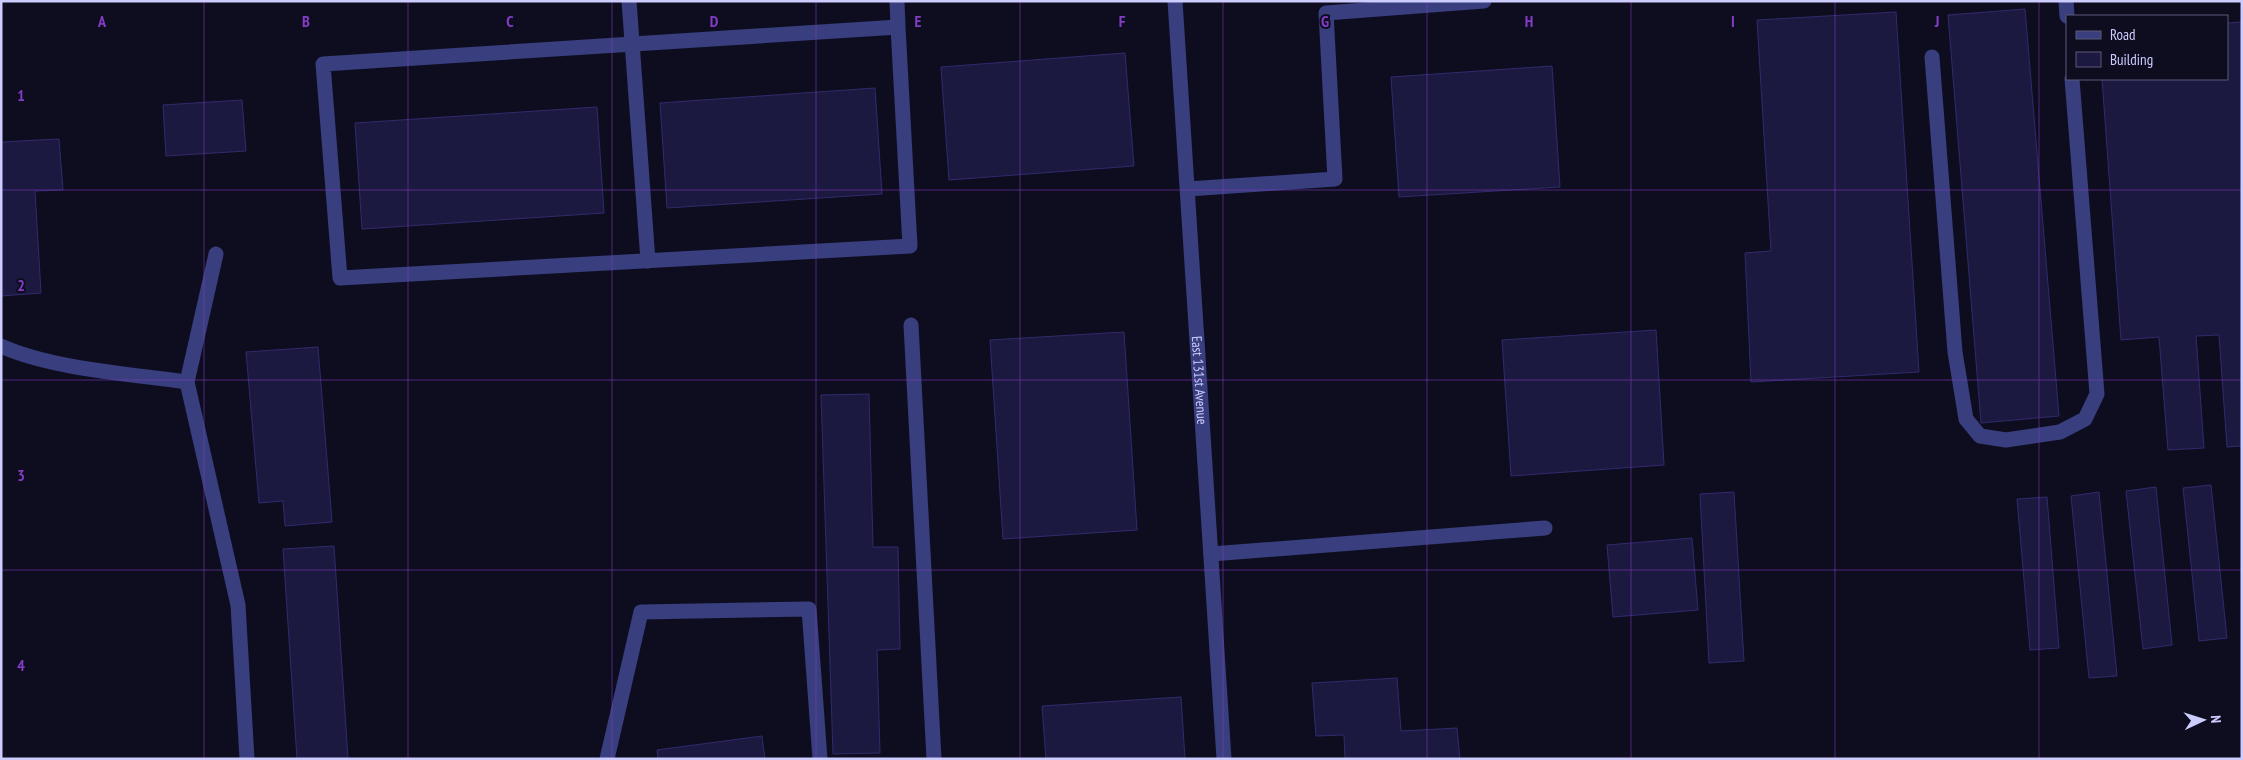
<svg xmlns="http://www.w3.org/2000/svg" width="2243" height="760" font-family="'PT Sans Narrow',sans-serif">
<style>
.building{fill:#1c1940;stroke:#302b6c}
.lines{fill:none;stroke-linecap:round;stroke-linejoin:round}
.minor{stroke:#383e7e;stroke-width:15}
.grid{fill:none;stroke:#833cc5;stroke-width:1;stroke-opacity:0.55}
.labels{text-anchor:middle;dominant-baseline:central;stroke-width:4;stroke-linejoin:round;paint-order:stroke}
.street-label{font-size:14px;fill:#ccccfe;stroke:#0e0d20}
.grid-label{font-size:16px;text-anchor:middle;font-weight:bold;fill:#833cc5;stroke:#0e0d20;stroke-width:4;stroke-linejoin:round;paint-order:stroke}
</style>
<rect width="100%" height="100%" fill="#0e0d20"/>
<g class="building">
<polygon points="2025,9 2059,416 1981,423 1948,15"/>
<polygon points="1896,12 1919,372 1751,382 1745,253 1771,251 1757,20"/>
<polygon points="2242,22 2242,446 2227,447 2219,335 2196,336 2204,448 2168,450 2159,337 2121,340 2102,79 2227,79 2227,23"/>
<polygon points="1125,53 1134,166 949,180 941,67"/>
<polygon points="1552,66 1560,187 1399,197 1391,77"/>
<polygon points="875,88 882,194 667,208 660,103"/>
<polygon points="242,100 246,151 166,156 163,105"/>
<polygon points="597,107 604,213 362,229 355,123"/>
<polygon points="59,139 63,190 35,191 41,293 1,296 1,142"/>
<polygon points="1656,330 1664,465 1511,476 1502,340"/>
<polygon points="1124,332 1137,530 1003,539 990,340"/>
<polygon points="318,347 332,522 285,526 283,501 259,503 246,352"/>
<polygon points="869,394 873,547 898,547 900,649 877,650 880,753 833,754 821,395"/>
<polygon points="2211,485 2227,638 2199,641 2183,488"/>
<polygon points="2156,487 2172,645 2143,649 2126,491"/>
<polygon points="1734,492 1744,661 1709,663 1700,494"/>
<polygon points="2099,492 2117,676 2089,678 2071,496"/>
<polygon points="2047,497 2059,648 2030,650 2017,499"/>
<polygon points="1692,538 1698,610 1613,617 1607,545"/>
<polygon points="334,546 348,759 297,759 283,549"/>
<polygon points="1397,678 1401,731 1457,728 1460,759 1345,759 1344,735 1316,736 1312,683"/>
<polygon points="1181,697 1185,759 1046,759 1042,706"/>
<polygon points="762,736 765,759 658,759 657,750"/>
</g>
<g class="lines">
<g class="minor">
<polyline points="629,1 648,261"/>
<polyline points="897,1 898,27 910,246 340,278 323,64 898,27"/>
<path id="s1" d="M1175 1 1224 759"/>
<polyline points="2066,1 2067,16"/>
<polyline points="1932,57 1955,352 1966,419 1980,436 2006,440 2060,432 2085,419 2097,394 2072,79"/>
<polyline points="1188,189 1335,179 1326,13 1484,1"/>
<polyline points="216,254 187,382 238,605 247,759"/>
<polyline points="911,325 934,759"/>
<path d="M1 346C52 369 131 374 187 382"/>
<polyline points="1211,554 1545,528"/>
<polyline points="607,759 641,612 809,609 820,759"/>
</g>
</g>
<path class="grid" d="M204 1V759M408 1V759M612 1V759M816 1V759M1020 1V759M1223 1V759M1427 1V759M1631 1V759M1835 1V759M2039 1V759M1 190H2242M1 380H2242M1 570H2242"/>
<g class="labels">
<g class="street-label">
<text stroke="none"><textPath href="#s1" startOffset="380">East 131st Avenue</textPath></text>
</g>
</g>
<g class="grid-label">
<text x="102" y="27">A</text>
<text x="306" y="27">B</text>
<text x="510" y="27">C</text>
<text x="714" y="27">D</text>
<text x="918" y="27">E</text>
<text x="1122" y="27">F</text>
<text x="1325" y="27">G</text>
<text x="1529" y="27">H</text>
<text x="1733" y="27">I</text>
<text x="1937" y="27">J</text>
<text x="21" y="101">1</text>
<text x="21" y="291">2</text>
<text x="21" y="481">3</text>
<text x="21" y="671">4</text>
</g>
<rect width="2243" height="760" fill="none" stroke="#ccccfe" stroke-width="5"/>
<rect x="2066" y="15" width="162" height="65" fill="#0e0d20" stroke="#5a5979"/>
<rect x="2076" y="31" width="25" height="8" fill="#383e7e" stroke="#5a5979"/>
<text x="2110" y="40" font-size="15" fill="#ccccfe">Road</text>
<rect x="2076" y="52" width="25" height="15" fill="#1c1940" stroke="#5a5979"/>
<text x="2110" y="65" font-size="15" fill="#ccccfe">Building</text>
<g transform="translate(2203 720) rotate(86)" stroke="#0e0d20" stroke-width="4" paint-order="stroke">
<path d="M0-4L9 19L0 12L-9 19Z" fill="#ccccfe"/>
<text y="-8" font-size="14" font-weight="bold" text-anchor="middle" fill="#ccccfe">N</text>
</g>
</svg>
